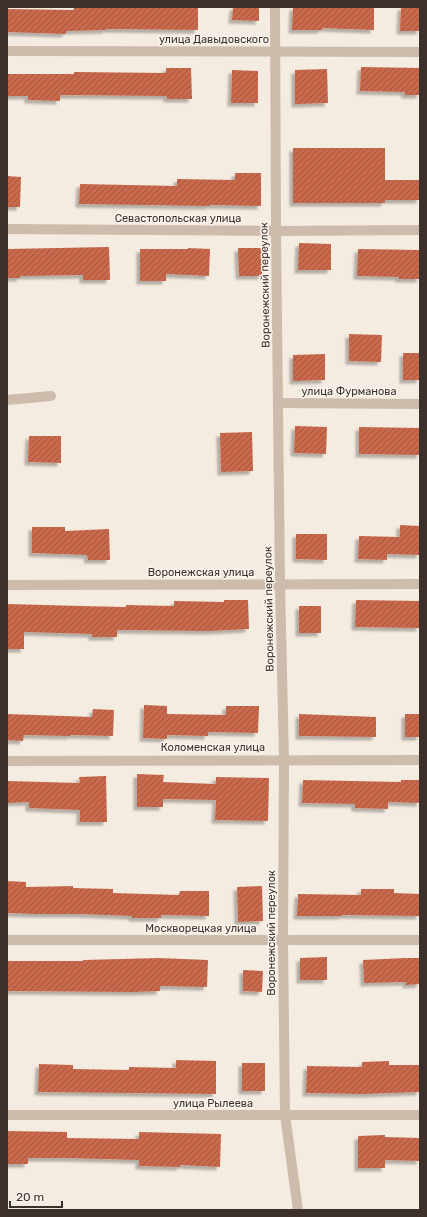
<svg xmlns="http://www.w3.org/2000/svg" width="427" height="1217" font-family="Rubik,sans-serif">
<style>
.building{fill:url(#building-hatch);filter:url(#shadow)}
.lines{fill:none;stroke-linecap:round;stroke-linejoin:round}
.minor{stroke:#cdbbac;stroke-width:10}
.labels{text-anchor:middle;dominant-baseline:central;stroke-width:3;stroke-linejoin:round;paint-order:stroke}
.street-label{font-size:11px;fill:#3b302b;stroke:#fbf5ee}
</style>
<defs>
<pattern id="building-hatch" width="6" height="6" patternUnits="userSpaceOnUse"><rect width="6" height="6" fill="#c8694b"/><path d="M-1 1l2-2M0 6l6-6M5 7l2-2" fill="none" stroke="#a4573f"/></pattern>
<filter id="shadow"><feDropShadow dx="-3.5" dy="3.5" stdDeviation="1" flood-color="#0004"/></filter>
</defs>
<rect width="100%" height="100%" fill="#f4ebe1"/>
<g class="building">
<polygon points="74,7 198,7 198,30 106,29 106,30 66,31 66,34 7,32 7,9 74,10"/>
<polygon points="233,7 259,7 259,21 232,20"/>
<polygon points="293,7 374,7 374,30 322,28 322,30 292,30"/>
<polygon points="401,7 420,7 420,31 400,31"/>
<polygon points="361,67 420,68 420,95 405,95 405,92 360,91"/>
<polygon points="166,68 191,68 192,99 167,99 167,96 60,95 60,101 28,100 28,96 7,96 7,74 74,74 74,72 166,73"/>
<polygon points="327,69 328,103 295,104 295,70"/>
<polygon points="232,70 258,71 258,103 231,103"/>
<polygon points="293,148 385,148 385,180 420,180 420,200 385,200 385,203 293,203"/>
<polygon points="235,173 261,173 261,206 209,205 209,206 79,204 80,184 177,186 177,179 235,180"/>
<polygon points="7,176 21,177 20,207 7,207"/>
<polygon points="299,243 331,244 331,270 298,270"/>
<polygon points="109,247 110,280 83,280 83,275 20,276 20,278 7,278 7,249"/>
<polygon points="188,248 210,249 209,276 166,274 166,281 140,281 140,249 188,249"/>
<polygon points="238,248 262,248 262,276 239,276"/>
<polygon points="358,249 420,250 420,279 399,279 399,277 357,276"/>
<polygon points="349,334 382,335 381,362 349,361"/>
<rect x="403" y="353" width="17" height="27"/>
<polygon points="325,354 325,380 293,381 293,355"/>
<polygon points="295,426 327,427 326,454 294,453"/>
<polygon points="359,427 420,428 420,455 359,454"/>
<polygon points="252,432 253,471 221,472 220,433"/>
<polygon points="29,436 61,436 61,463 28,462"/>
<polygon points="400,525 420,526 420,555 387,554 387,560 358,559 359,536 400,537"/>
<polygon points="32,527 65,527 65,531 109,529 110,560 88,560 87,555 32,553"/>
<polygon points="296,534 327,534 327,560 296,559"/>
<polygon points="224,600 248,600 249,629 209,631 117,630 117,637 92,637 92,634 24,632 24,649 7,649 7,604 81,606 126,607 126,605 174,606 174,601 224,602"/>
<polygon points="356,600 420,601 420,628 355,627"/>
<rect x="299" y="606" width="22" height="27"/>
<polygon points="144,705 167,706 167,714 226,715 226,706 259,706 258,733 208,732 208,736 167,735 167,739 143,738"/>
<polygon points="93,709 114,710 113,736 70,735 70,736 24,735 23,741 7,740 7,714 92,717"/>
<polygon points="299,714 376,717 376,737 299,736"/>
<rect x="405" y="714" width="15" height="23"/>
<polygon points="137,774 164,775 163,782 216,784 216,777 269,778 268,821 215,820 216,800 163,799 163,807 137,807"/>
<polygon points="106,776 107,822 80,822 80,810 29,808 29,802 7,803 7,781 80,783 79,777"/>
<polygon points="303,780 401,782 401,780 420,780 420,803 388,802 388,809 355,808 355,804 302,803"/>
<polygon points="7,881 26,882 26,887 73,886 73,888 113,889 113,893 179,895 180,891 209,891 209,916 161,915 161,918 132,918 132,916 80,914 35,914 7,913"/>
<polygon points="262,886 263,921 238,922 237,887"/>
<polygon points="361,889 394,889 394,893 420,894 420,916 342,915 342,916 297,916 298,894 361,895"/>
<polygon points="327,957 327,980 300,980 300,958"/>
<polygon points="159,958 208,960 207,987 160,986 160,991 134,992 7,991 7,961 83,961 83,960"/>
<polygon points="405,958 420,958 420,984 406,985 406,982 364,983 363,960"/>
<polygon points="243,970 263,971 262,992 243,991"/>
<polygon points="176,1060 216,1061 216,1094 38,1092 39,1064 73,1065 73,1069 129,1070 129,1067 176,1068"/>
<polygon points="389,1061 389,1065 420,1065 420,1092 363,1094 306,1093 307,1066 362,1067 362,1062"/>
<rect x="242" y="1063" width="23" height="28"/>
<polygon points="7,1131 67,1132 67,1138 139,1139 139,1132 221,1134 220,1167 180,1165 180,1167 139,1166 139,1160 66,1158 28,1158 28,1164 7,1164"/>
<polygon points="385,1135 385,1137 420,1138 420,1161 385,1160 385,1168 358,1168 358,1136"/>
</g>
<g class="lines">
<g class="minor">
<polyline points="275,7 276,231 280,584 284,759 283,940 285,1115 298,1210"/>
<polyline points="7,51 420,52"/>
<polyline points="7,229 276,231 420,230"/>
<polyline points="7,400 51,396"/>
<polyline points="279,403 420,404"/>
<polyline points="7,585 420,584"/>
<polyline points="7,761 420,760"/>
<polyline points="7,940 420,940"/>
<polyline points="7,1115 420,1115"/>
</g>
</g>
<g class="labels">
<g class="street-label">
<text x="214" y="39">улица Давыдовского</text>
<text x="178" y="218">Севастопольская улица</text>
<text transform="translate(265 285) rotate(-91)">Воронежский переулок</text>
<text x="349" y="391">улица Фурманова</text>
<text x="201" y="572">Воронежская улица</text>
<text transform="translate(269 609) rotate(-91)">Воронежский переулок</text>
<text x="213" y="747">Коломенская улица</text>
<text x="201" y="928">Москворецкая улица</text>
<text transform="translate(271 933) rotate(-90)">Воронежский переулок</text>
<text x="213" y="1103">улица Рылеева</text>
</g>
</g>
<rect width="427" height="1217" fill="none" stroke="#3b302b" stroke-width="16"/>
<path d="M10 1201v6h52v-6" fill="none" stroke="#3b302b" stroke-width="2"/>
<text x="16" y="1201" font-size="12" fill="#3b302b" stroke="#fbf5ee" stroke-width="3" paint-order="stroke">20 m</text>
</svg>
